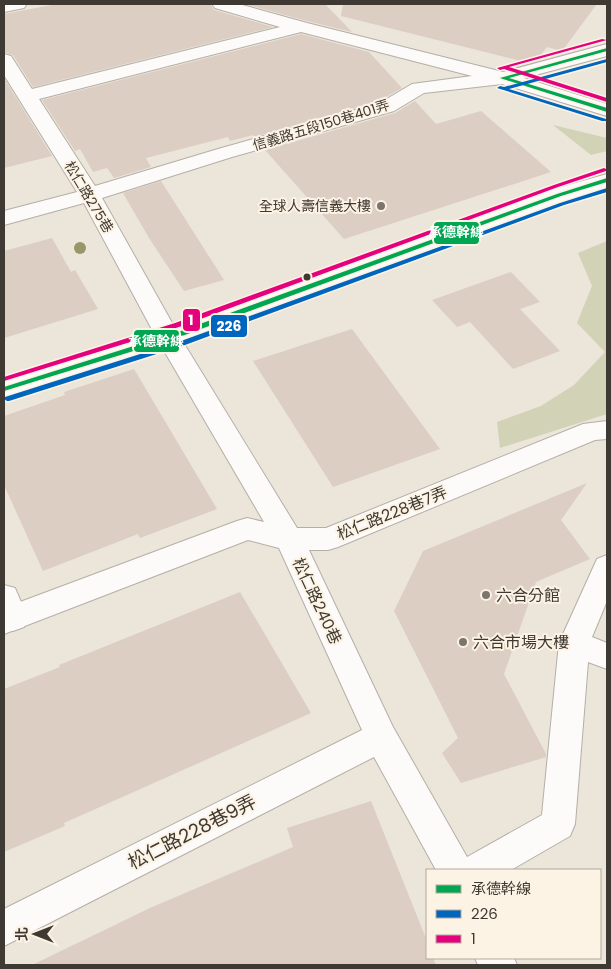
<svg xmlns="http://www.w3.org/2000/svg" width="611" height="969" font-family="Poppins,'Noto Sans TC',sans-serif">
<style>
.green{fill:#d2d2b7}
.building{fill:#ddcec4}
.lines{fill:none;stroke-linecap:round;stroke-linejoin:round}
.pedestrian-casing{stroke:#b4afa7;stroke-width:2}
.minor-casing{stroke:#b4afa7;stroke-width:2}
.tertiary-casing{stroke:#b4afa7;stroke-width:2}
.pedestrian{fill:#fcfbf9;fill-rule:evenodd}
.minor{fill:#fcfbf9;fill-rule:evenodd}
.tertiary{fill:#fcfbf9;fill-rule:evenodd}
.bus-1-casing{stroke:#fdf3e4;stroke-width:3}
.bus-2-casing{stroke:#fdf3e4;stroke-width:3}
.bus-3-casing{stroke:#fdf3e4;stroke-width:3}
.bus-1{fill:#00a651;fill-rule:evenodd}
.bus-2{fill:#0065bd;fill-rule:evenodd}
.bus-3{fill:#e5007d;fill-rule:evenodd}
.tree{fill:#989769}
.poi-dot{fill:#7b756d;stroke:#fdf3e4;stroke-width:2}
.bus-dot{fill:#3e3932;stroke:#fdf3e4;stroke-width:2}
.labels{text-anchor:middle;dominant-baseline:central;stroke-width:4;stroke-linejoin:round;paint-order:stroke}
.far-street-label{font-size:14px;fill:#3e3932;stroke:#fdf3e4}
.far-poi-label{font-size:14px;fill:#3e3932;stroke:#fdf3e4;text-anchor:end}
.street-label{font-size:16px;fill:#3e3932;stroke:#fdf3e4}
.poi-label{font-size:16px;fill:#3e3932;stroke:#fdf3e4;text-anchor:start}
.near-street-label{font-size:19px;fill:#3e3932;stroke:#fdf3e4}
.line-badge{stroke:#fdf3e4;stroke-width:2}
.badge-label{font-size:14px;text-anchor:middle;font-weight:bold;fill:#fff}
</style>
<rect width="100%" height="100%" fill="#ebe5da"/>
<g class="green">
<polygon points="553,125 607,138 607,151 591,155"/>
<polygon points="607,241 607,414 500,448 497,422 541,406 574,385 605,352 577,323 592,286 578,253"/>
</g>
<g class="building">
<polygon points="57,4 210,4 214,10 273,27 33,87 13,55 4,52 4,14"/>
<polygon points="245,4 325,4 352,32 307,21"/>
<polygon points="343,4 597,4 562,51 547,47 536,61 529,63 341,16"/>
<polygon points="301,34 369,52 402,88 379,101 254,137 253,135 230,141 228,137 146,158 151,167 114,178 107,168 93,172 80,149 75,151 42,100"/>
<polygon points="4,78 52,156 4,168"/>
<polygon points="415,101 436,124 481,111 551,172 344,239 265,150 395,113"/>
<polygon points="161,181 224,280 184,291 149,238 123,193"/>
<polygon points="52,238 71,272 75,270 98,309 4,338 4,251"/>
<polygon points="511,272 540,302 520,309 560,351 513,369 470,322 457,327 432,300"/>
<polygon points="352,329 440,449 333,487 253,361"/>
<polygon points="134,369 217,509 140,538 138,534 43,571 4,485 4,416 65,395 64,392"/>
<polygon points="587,483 561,520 590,559 536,582 504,674 546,754 546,757 461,783 442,753 458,738 394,611 423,551"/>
<polygon points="240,592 311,713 64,823 65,826 4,852 4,689 60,667 59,665"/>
<polygon points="371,801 427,941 427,958 433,958 436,965 32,965 150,908 293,847 287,828"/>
</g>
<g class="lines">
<g class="pedestrian-casing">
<polygon id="pedestrian" points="4,585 15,588 28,618 24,627 13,631 4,627"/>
</g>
<g class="minor-casing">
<g id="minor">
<polygon points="4,4 27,4 24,8 4,12"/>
<path d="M212 4H239L307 23 503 72 607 44V56L524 78 607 104V116L502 84 424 93 394 111 232 157 102 198 180 337 297 528H326L583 424 607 421V439L595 440 338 547 328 550H309L393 727 467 857 542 815 559 643 597 559 607 555V601L592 637 607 643V669L588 662 575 824 570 836 511 870H436L374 757 4 946V909L362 730 279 548 248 540 4 634V608L237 521 247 518 264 522 156 337 84 203 4 225V211L77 192 4 75V54L11 56 32 89 280 27 215 8ZM301 32 472 76 412 84 380 103 218 149 95 186 39 99Z"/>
<polygon points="475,958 514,958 517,965 478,965"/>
</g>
</g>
<g class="tertiary-casing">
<polygon id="tertiary" points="607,174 607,187 567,200 189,340 4,398 4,380 171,328 551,190"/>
</g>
<use href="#pedestrian" class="pedestrian"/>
<use href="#minor" class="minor"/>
<use href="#tertiary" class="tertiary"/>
<g class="bus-1-casing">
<g id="bus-1">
<polygon points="607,48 607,51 509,78 607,108 607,112 500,78"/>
<polygon points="607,178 607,182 561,196 182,336 4,391 4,387 178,332 557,194"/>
</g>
</g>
<g class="bus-2-casing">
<g id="bus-2">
<polygon points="607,59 607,62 509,89 606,119 606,121 602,121 497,88 500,86 504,87"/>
<polygon points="607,188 607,192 564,205 185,345 9,401 7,401 4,399 5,397 181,341 560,203"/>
</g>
</g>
<g class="bus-3-casing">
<g id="bus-3">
<polygon points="602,39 607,40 509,67 607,98 607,102 504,69 500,70 497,68"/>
<polygon points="604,168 606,169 606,171 558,187 179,327 4,381 4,377 175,323 554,185"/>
</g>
</g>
<use href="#bus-1" class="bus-1"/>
<use href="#bus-2" class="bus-2"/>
<use href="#bus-3" class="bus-3"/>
</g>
<circle class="tree" cx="80" cy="248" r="6"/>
<g class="poi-dot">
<circle cx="381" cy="206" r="5"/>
<circle cx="486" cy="595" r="5"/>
<circle cx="463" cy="642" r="5"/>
</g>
<circle class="bus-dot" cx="307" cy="277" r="4.5"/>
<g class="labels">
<g class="far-street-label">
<text transform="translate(321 125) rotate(-17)">信義路五段150巷401弄</text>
<text transform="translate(89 197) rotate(59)">松仁路275巷</text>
</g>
<g class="far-poi-label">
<text x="371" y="206">全球人壽信義大樓</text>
</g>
<g class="street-label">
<text transform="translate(392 513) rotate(-22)">松仁路228巷7弄</text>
<text transform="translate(317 601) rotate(65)">松仁路240巷</text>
</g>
<g class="poi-label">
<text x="496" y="595">六合分館</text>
<text x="473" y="642">六合市場大樓</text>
</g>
<g class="near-street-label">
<text transform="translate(192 832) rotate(-27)">松仁路228巷9弄</text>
</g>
</g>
<g class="line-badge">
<rect x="433" y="221" width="47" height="24" rx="5" fill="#00a651"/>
<rect x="182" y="308" width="19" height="24" rx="5" fill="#e5007d"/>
<rect x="210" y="314" width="38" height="24" rx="5" fill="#0065bd"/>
<rect x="133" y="329" width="47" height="24" rx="5" fill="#00a651"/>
</g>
<g class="badge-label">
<text x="456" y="237">承德幹線</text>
<text x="191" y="325">1</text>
<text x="229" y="331">226</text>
<text x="156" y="346">承德幹線</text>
</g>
<rect width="611" height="969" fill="none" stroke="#3e3932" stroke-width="10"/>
<rect x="426" y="869" width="175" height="90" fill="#fdf3e4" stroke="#b1a99d"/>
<rect x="436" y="885" width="25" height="8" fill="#00a651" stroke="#b1a99d"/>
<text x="471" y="894" font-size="15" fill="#3e3932">承德幹線</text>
<rect x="436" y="910" width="25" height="8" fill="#0065bd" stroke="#b1a99d"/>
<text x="471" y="919" font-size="15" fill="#3e3932">226</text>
<rect x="436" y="935" width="25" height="8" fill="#e5007d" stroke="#b1a99d"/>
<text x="471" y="944" font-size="15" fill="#3e3932">1</text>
<g transform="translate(35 934) rotate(270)" stroke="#fdf3e4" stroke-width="4" paint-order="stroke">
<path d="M0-4L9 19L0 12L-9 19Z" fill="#3e3932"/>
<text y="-8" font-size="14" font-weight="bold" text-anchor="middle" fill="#3e3932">北</text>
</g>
</svg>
